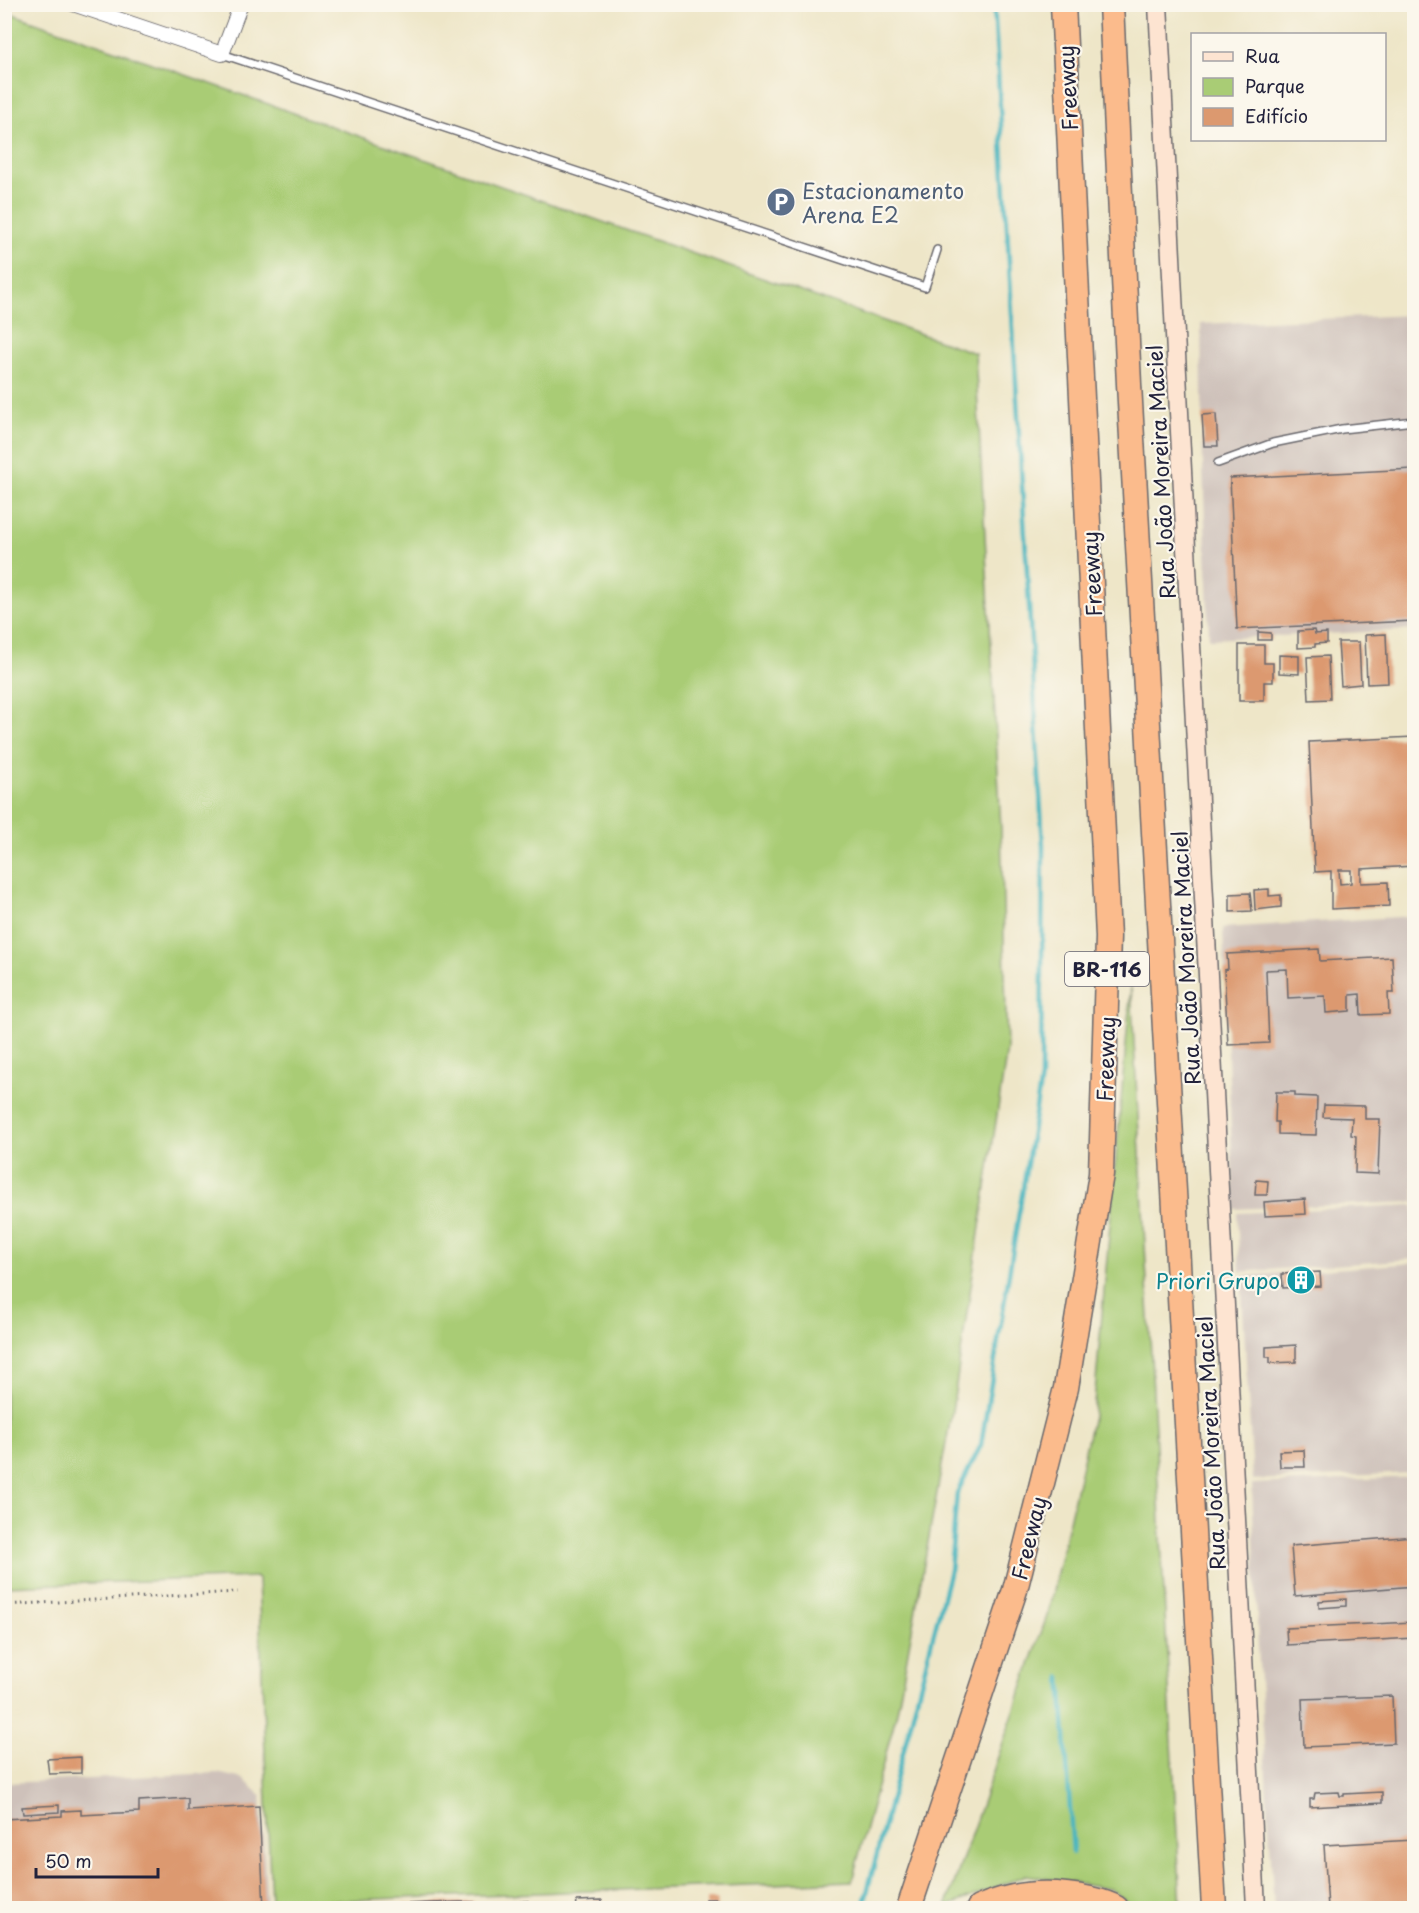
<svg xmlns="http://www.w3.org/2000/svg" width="1419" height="1913" font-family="'Playpen Sans',sans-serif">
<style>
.industrial{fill:#cec1ba}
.green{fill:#a9cc75;stroke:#667758;stroke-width:1.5}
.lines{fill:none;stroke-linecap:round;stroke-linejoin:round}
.stream{stroke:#46b5bf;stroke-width:4.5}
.building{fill:#dc996f;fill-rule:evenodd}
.lane-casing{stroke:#69676c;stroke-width:10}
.street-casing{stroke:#69676c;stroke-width:16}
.secondary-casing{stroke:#69676c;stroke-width:21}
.highway-casing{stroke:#69676c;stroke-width:27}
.path{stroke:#69676c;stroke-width:3;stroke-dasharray:1.5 4.5;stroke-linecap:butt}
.lane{stroke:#fff;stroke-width:7}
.street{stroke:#fff;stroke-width:14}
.secondary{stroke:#fde4d1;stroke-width:18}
.highway{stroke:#fbbb8c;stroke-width:24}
.labels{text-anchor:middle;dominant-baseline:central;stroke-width:4.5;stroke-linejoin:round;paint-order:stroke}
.shield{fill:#fbf7ec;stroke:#636270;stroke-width:1.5}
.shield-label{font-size:20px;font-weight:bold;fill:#22223b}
.street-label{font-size:21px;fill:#22223b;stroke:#fbf7ec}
.service-label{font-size:21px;fill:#4e5e75;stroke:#fbf7ec;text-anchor:start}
.culture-label{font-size:21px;fill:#0d838f;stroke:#fbf7ec;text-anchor:end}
</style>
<rect width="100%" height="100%" fill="#fbf7ec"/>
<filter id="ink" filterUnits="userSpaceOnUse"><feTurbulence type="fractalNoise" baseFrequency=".0167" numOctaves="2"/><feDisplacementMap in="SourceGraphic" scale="12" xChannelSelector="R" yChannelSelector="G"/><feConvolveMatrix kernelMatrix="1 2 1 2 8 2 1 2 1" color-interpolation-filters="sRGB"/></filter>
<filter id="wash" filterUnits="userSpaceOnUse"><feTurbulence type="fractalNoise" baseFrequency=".008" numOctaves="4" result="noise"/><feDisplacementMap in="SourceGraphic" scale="24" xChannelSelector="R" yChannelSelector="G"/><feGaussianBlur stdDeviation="1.35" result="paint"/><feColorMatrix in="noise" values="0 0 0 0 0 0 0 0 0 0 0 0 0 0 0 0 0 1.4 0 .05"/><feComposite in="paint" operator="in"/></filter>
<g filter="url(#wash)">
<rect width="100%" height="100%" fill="#eee6c8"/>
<g class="industrial">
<polygon points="1414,315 1414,630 1209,639 1203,467 1201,324"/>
<polygon points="1414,916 1414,1202 1234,1209 1223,928"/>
<polygon points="1414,1205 1414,1259 1240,1272 1237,1213"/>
<polygon points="1414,1263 1414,1473 1253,1480 1241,1276"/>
<polygon points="1414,1477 1414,1908 1274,1908 1258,1646 1252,1484"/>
<polygon points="217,1773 243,1779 261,1795 267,1908 5,1908 5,1783"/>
</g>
<g class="green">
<polygon points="4,11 975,353 1001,828 1007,1049 953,1405 897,1712 852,1881 271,1903 258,1577 5,1586"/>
<polygon points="1131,987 1181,1908 1137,1908 1110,1889 1026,1875 946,1907 1048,1613 1093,1416"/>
</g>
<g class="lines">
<g class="stream">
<polyline points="1061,1677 1073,1853"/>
<polyline points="863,1908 950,1570 957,1493 981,1445 1041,1078 1043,846 994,4"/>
</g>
</g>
<g id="blocks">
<g class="building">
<polygon points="1216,414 1218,446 1204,446 1202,415"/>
<polygon points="1414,469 1414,621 1237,629 1230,478"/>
<polygon points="1314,630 1315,634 1327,633 1327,643 1315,644 1315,647 1298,648 1298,631"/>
<polygon points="1258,632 1271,633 1271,640 1258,640"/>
<polygon points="1386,634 1388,683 1367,684 1365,635"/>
<polygon points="1338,642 1359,642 1361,684 1341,686"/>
<polygon points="1239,645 1264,645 1264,663 1273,663 1273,682 1264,682 1264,701 1239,701"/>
<polygon points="1279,655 1299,656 1299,674 1279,673"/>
<polygon points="1328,656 1330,699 1309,700 1307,657"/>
<path d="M1414 737V866L1361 869V883L1388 882 1389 906 1331 909V871L1315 872 1309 742ZM1339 870H1351V883L1340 884Z"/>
<polygon points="1269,889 1269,896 1281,895 1281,907 1255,910 1254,890"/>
<polygon points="1250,893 1252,911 1230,912 1230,894"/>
<polygon points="1319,949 1320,961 1392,957 1394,993 1388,993 1389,1014 1361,1015 1360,994 1350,995 1350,1011 1326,1013 1325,996 1288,998 1287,969 1266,970 1269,1043 1228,1045 1224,970 1228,969 1227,954"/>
<polygon points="1276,1092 1295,1092 1295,1096 1317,1097 1316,1135 1278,1134 1278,1122 1275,1122"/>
<polygon points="1324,1105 1365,1106 1365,1119 1380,1119 1378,1174 1355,1173 1356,1136 1351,1135 1352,1118 1323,1117"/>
<polygon points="1256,1180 1268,1181 1267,1195 1255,1195"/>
<polygon points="1305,1199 1306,1214 1265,1216 1264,1202"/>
<polygon points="1320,1272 1321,1286 1283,1288 1282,1274"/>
<polygon points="1296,1345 1296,1362 1270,1363 1270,1357 1266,1357 1266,1347"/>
<polygon points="1304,1450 1305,1467 1280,1467 1279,1451"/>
<polygon points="1414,1536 1414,1586 1295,1596 1291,1546"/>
<polygon points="1346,1599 1346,1606 1319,1608 1319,1601"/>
<polygon points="1414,1622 1414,1638 1287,1645 1286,1628"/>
<polygon points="1392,1696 1394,1743 1304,1747 1302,1699"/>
<polygon points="81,1757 81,1773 49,1774 47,1759"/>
<polygon points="1339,1792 1340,1796 1344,1796 1344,1794 1382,1792 1382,1803 1310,1807 1310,1799 1314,1799 1315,1793"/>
<polygon points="188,1798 188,1810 259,1806 264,1908 4,1908 4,1819 62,1816 62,1811 81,1810 81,1815 139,1812 139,1801"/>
<polygon points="59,1805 59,1812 23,1814 22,1807"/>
<polygon points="1414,1840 1414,1908 1328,1908 1324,1845"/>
<rect x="706" y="1899" width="11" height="8"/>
<polygon points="602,1900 602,1904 594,1904 592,1905 592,1908 576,1908 577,1901"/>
<polygon points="528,1901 529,1908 508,1908 508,1902"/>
<polygon points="459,1902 474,1902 475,1908 404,1908 404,1904"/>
<polygon points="386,1904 397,1905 397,1908 346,1908 346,1905"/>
</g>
</g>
</g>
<g filter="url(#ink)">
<use href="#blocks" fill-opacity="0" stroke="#69676c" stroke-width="1.5"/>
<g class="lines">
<g class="lane-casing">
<g id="lane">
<polyline points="222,54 925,287 937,250"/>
<polyline points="1218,463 1273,443 1342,429 1414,421"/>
</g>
</g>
<g class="street-casing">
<polyline id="street" points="73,4 222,54 241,4"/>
</g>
<g class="secondary-casing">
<polyline id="secondary" points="1158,4 1256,1908"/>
</g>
<g class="highway-casing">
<g id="highway">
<polyline points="1111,4 1129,384 1214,1908"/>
<polyline points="909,1908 1015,1590 1066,1388 1101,1174 1108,937 1063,4"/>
<path d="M979 1908C1015 1892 1051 1890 1090 1899 1099 1901 1108 1903 1116 1908"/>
</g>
</g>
<polyline class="path" points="4,1605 238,1592"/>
<use href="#lane" class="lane"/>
<use href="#street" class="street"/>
<use href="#secondary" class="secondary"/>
<use href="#highway" class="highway"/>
</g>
</g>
<defs>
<g id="parking-disc" transform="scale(1.5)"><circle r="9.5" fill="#5c6f8a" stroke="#fbf7ec"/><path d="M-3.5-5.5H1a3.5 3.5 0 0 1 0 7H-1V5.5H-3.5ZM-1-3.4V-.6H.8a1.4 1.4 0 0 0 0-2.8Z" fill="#fff"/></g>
<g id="building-disc" transform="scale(1.5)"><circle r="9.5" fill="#0f9aa8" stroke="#fbf7ec"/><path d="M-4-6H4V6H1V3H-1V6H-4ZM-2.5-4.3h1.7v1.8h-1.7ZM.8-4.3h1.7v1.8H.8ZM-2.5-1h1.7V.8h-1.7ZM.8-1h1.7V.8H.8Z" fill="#fff"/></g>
</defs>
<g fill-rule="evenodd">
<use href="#parking-disc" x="781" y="202"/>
<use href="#building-disc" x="1301" y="1280"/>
</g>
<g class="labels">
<rect class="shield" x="1065" y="952" width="84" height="34" rx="4.5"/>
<g class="shield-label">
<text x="1107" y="969">BR-116</text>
</g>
<g class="street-label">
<text transform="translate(1067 88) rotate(-93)">Freeway</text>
<text transform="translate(1160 472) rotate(-93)">Rua João Moreira Maciel</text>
<text transform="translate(1091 574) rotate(-93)">Freeway</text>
<text transform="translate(1185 958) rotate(-93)">Rua João Moreira Maciel</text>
<text transform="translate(1105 1059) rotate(-88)">Freeway</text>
<text transform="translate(1210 1443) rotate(-93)">Rua João Moreira Maciel</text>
<text transform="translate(1028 1538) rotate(-76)">Freeway</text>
</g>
<g class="service-label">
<text x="802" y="190">Estacionamento<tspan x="802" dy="24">Arena E2</tspan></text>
</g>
<g class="culture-label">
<text x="1280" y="1280">Priori Grupo</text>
</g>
</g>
<rect width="1419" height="1913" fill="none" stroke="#fbf7ec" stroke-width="24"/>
<rect x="1191" y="33" width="195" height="108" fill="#fbf7ec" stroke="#a4a2a5" stroke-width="1.5"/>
<rect x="1203" y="52" width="30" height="9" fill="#fde4d1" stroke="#a4a2a5" stroke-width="1.5"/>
<text x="1245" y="63" font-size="18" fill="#22223b">Rua</text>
<rect x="1203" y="78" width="30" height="18" fill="#a9cc75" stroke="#a4a2a5" stroke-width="1.5"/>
<text x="1245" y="93" font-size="18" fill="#22223b">Parque</text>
<rect x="1203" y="108" width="30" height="18" fill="#dc996f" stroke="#a4a2a5" stroke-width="1.5"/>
<text x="1245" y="123" font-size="18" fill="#22223b">Edifício</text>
<path d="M36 1868v9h122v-9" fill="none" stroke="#22223b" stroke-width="3"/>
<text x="45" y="1868" font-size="18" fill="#22223b" stroke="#fbf7ec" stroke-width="4.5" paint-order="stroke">50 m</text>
</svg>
